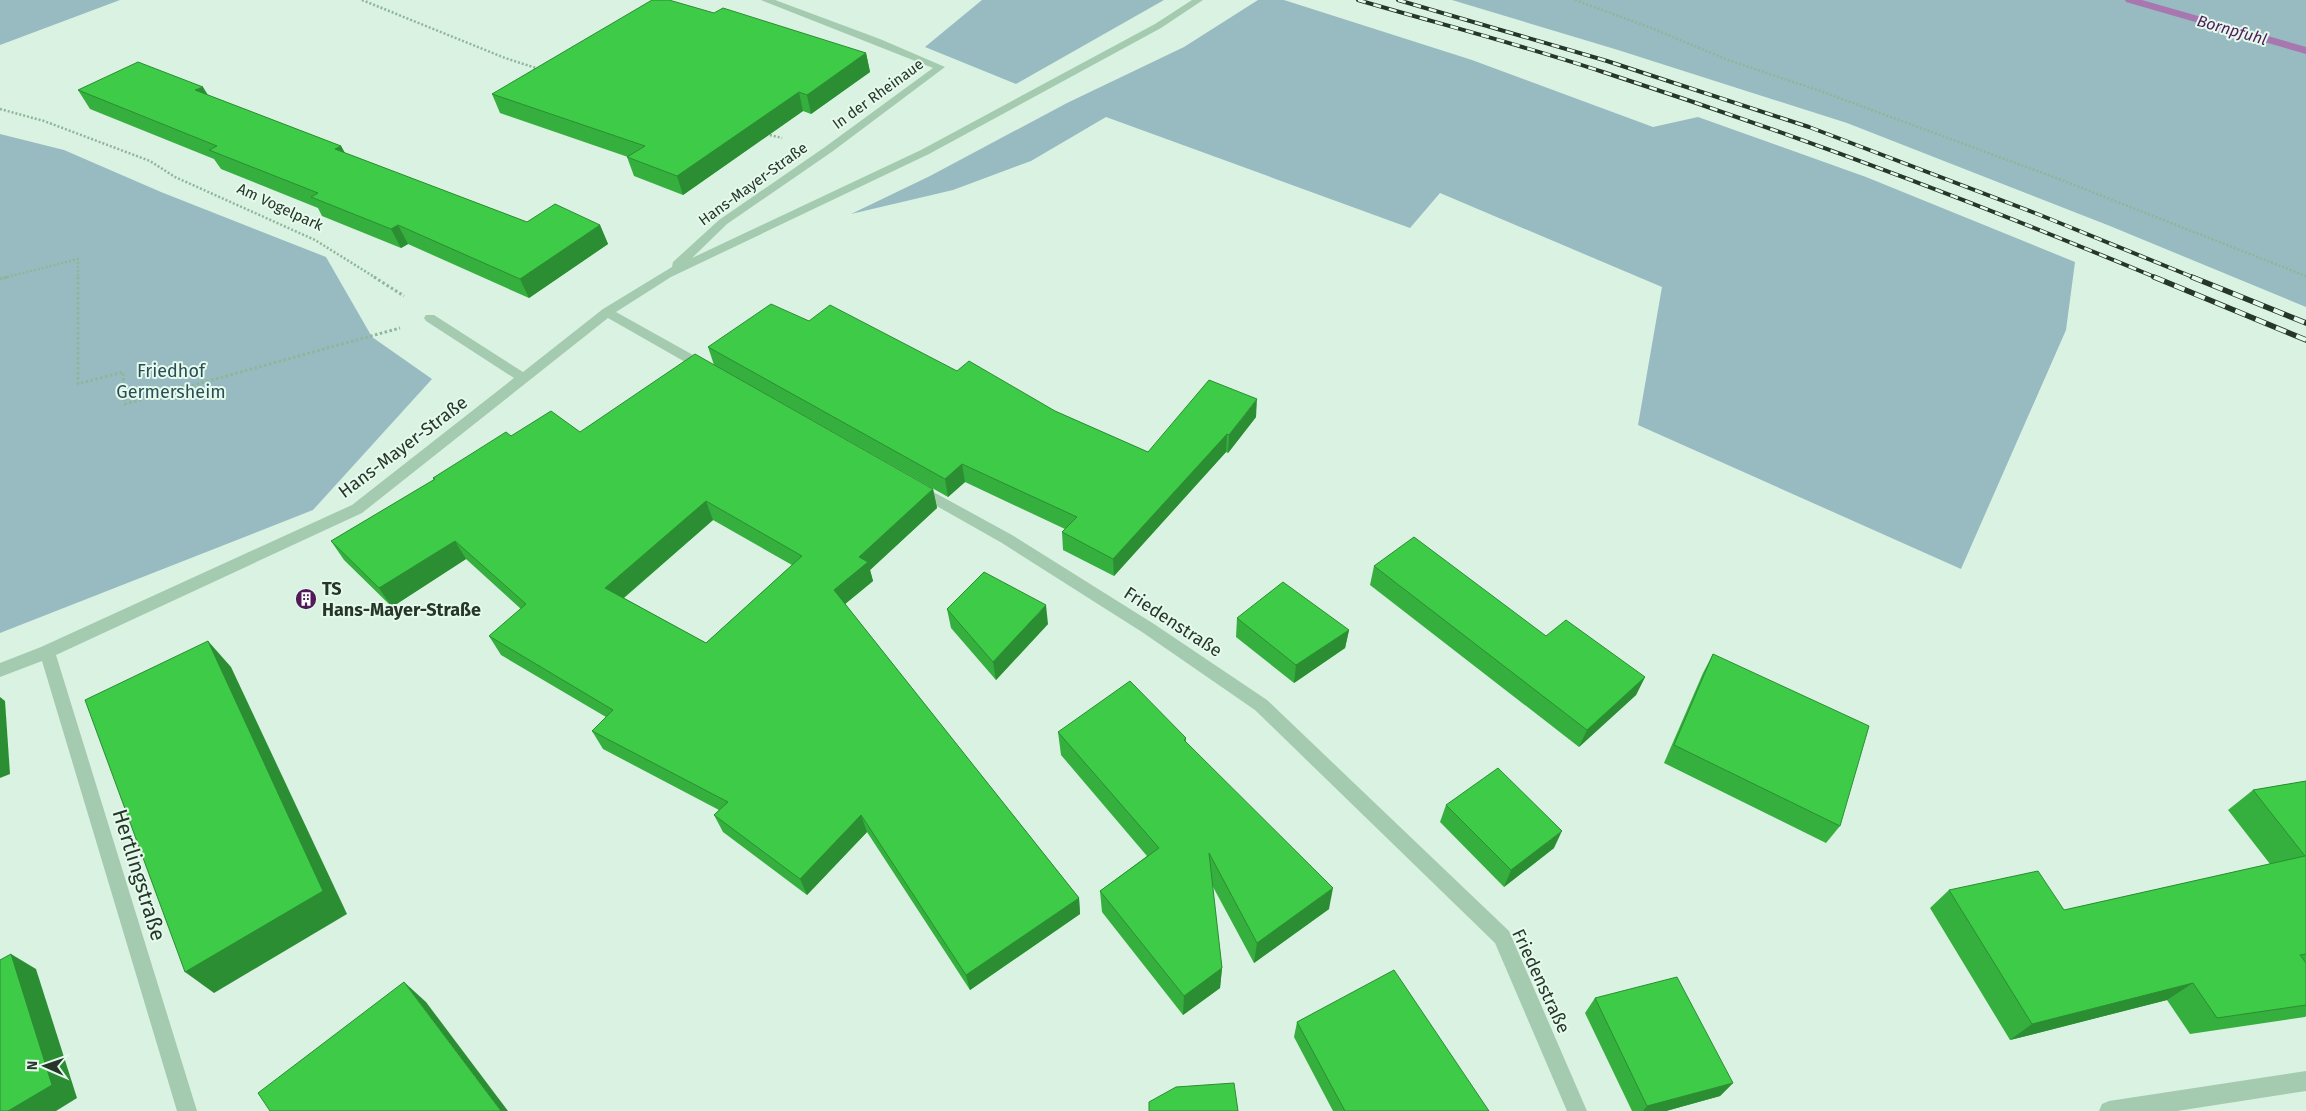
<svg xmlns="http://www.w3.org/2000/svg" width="2306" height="1111" font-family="'Fira Sans',sans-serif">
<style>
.green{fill:#98bbc2}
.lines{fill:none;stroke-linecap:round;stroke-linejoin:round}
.stream{fill:#a877b0;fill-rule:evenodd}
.path-far1{stroke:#8eb698;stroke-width:2.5;stroke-dasharray:2 2;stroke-linecap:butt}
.path{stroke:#8eb698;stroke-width:3;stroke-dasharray:2.5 2.5;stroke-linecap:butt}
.minor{fill:#a4cbaf;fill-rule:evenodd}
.rail-far1-casing{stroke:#263628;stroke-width:4}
.rail-casing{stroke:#263628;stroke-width:5.5}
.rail-far1{stroke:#e5faed;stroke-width:2.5;stroke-dasharray:8;stroke-linecap:butt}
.rail{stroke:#e5faed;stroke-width:4;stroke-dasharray:11;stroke-linecap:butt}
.wall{fill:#35af3d;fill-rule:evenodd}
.shaded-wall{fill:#2b8e32}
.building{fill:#3ecb47;stroke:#2b8e32;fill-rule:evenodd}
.labels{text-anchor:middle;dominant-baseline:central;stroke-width:4;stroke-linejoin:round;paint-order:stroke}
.far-street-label{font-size:15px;fill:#263628;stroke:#e5faed}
.far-water-label{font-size:16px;font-style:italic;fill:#511a59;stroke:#e5faed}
.park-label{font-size:18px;fill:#294d55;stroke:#e5faed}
.street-label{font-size:18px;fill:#263628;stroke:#e5faed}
.poi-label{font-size:18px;font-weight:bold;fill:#263628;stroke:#e5faed;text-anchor:start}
.near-street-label{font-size:21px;fill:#263628;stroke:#e5faed}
</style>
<rect width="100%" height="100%" fill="#d9f2e2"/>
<g class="green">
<polygon points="0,0 120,0 0,45"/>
<polygon points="982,0 1164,0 1016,84 925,47"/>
<polygon points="1258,0 1284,0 1472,60 1653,127 1698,117 1866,177 2075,262 2066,330 1961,569 1638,425 1662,287 1440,193 1410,228 1106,117 1031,161 953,190 851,214 930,176 1067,103 1184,47"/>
<polygon points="1452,0 2306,0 2306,307 2110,226 1847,123 1618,50"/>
<polygon points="0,134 64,150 161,192 326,257 372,337 432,379 313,510 0,633"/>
</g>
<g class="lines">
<polygon class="stream" points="2125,0 2142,0 2306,47 2306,54 2126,2"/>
<g class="path-far1">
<polyline points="362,0 505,58 539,69"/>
<polyline points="1575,0 1654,29 1728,60 1823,92 2059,179 2306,276"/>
<polyline points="0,109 44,121 150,161 175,177 315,240 376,278"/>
<polyline points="766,134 782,138"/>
<polyline points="3,278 78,259 78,278"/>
</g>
<g class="path">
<polyline points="78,277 78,384 123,372 125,404 400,328"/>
<polyline points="374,277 404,296"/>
<polyline points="0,279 8,277"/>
</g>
<g class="minor">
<polygon points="761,0 775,0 880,39 945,67 833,151 727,224 692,258 921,150 1155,24 1192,0 1203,0 1161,28 929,154 671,277 616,312 711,365 713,368 711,371 701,371 608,318 362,513 56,655 197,1111 177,1111 42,661 0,677 0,663 41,647 352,505 514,378 426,321 424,318 426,315 434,315 523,372 603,309 672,267 673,262 719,220 825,147 933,68"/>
<polygon points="917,483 1012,535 1154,624 1267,700 1509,931 1587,1111 1567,1111 1495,943 1255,710 1142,632 1002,543 912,492 910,488 912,484"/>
<polygon points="2306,1071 2306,1091 2177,1111 2099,1111 2102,1104 2109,1101"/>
</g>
<g class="rail-far1-casing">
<g id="rail-far1">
<path d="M1358 0C1440 24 1522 45 1603 72 1791 133 1975 202 2157 278"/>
<polyline points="1398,0 1607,61 1809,127 2040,215 2195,278"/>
</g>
</g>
<g class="rail-casing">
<g id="rail">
<polyline points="2154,277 2306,340"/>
<polyline points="2192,277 2306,323"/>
</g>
</g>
<use href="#rail-far1" class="rail-far1"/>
<use href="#rail" class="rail"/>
</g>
<g class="wall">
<polygon points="714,13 866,53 870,72 811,114 803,111 683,195 634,176 627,157 628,157 500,113 492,94"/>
<polygon points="78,90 208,95 341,146 345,153 527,222 600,225 608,244 529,298 408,244 401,248 322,216 318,208 221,169 214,159 90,109"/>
<polygon points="809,321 957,371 1055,411 1148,452 1256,417 1228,453 1226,452 1114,576 1063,550 1062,532 1065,529 965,482 948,497 714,365 708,347"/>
<path d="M580 432 933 489 937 508 870 570 873 581 845 604 1079 898 1080 914 970 990 867 832 807 895 723 832 714 815 719 810 603 749 592 731 606 717 501 655 489 636 521 609 466 559 392 607 344 560 331 541 434 480 433 478 511 436ZM713 520 792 565 706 643 624 598Z"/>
<polygon points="1374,566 1645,677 1636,695 1579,747 1370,585"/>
<polygon points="947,609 1048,624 996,680 951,628"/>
<polygon points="1237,618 1349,630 1345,648 1294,683 1236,637"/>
<polygon points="1713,654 1840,826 1826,843 1664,763 1703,673"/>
<polygon points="1058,732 1186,738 1186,742 1329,909 1254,963 1212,885 1222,968 1220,988 1183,1015 1102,912 1100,891 1147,856 1061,755"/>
<polygon points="2306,781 2306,1016 2305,1017 2190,1034 2167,1000 2010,1040 1930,908 1949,890 2064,910 2270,864 2228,810 2253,790"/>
<polygon points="1446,805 1554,848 1504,887 1440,822"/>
<polygon points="1595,998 1733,1083 1720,1096 1666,1111 1632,1111 1585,1013"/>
<polygon points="1297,1022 1489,1111 1333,1111 1294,1037"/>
</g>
<g class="shaded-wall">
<polygon points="866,53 870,72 811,114 807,95"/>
<polygon points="203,87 214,105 195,90"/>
<polygon points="799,92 803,111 683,195 677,176"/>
<polygon points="341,146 351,164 335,149"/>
<polygon points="398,225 408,244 401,248 391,229"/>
<polygon points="600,225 608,244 529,298 520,279"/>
<polygon points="1257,399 1256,417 1228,453 1229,435"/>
<polygon points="1227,434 1226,452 1114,576 1113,559"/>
<polygon points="962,464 965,482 948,497 945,479"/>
<polygon points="933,489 937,508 870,570 873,581 839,609 834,590 859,557"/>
<polygon points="706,501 713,520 614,606 605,588"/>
<polygon points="455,541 466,559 392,607 379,588"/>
<polygon points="1046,605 1048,624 996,680 993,662"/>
<polygon points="1349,630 1345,648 1294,683 1296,665"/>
<polygon points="208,641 231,667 347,914 214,993 185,972"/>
<polygon points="1645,677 1636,695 1579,747 1587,730"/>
<polygon points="0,697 5,701 10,774 0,778"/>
<polygon points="861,815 867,832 807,895 800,879"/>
<polygon points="1562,831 1554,848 1504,887 1511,870"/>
<polygon points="1333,888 1329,909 1254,963 1257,943"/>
<polygon points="1079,898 1080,914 970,990 966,975"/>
<polygon points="11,954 36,969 77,1098 56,1111 8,1111"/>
<polygon points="1222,968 1220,988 1183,1015 1184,996"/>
<polygon points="404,982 426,1002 508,1111 501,1111"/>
<polygon points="2193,983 2167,1000 2010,1040 2032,1024"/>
<polygon points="1733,1083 1720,1096 1666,1111 1643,1111 1647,1106"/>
</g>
<g class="building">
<polygon points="652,0 669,0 714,13 723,8 866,53 807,95 799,92 677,176 627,157 645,146 492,94"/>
<polygon points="138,62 203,87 195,90 341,146 335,149 527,222 555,204 600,225 520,279 398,225 391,229 311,197 318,193 209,150 217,146 78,90"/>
<polygon points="771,304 809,321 830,305 957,371 969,361 1055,411 1148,452 1209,380 1257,399 1229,435 1227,434 1113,559 1062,532 1077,517 962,464 945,479 708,347"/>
<path d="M695 354 933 489 859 557 868 562 834 590 1079 898 966 975 861 815 800 879 714 815 728 802 592 731 613 710 489 636 526 604 455 541 379 588 331 541 435 479 433 478 506 432 511 436 551 411 580 432ZM706 501 802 556 706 643 605 588Z"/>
<polygon points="1414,537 1546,636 1566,620 1645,677 1587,730 1374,566"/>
<polygon points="984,572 1046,605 993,662 947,609"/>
<polygon points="1283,582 1349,630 1296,665 1237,618"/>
<polygon points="208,641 323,891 185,972 85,700"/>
<polygon points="1713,654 1869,726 1840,826 1674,745"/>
<polygon points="1130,681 1186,738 1184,740 1333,888 1257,943 1209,853 1222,968 1184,996 1100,891 1159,848 1058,732"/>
<polygon points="1498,768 1562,831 1511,870 1446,805"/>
<polygon points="2306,781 2306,954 2300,955 2306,963 2306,1005 2217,1018 2193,983 2032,1024 1949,890 2038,871 2064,910 2305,856 2253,790"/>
<polygon points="11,954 52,1085 8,1111 0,1111 0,960"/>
<polygon points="1394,970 1489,1111 1345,1111 1297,1022"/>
<polygon points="1677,977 1733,1083 1647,1106 1595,998"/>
<polygon points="404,982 501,1111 270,1111 258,1093"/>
<polygon points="1234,1083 1238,1111 1149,1111 1149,1102 1176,1087"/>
</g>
<defs>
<g id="building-disc" transform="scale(1.125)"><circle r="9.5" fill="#511a59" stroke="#e5faed"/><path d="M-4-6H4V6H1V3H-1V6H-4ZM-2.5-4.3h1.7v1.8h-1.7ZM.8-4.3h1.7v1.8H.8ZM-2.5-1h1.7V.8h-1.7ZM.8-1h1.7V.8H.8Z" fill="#fff"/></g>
</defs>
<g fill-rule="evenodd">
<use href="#building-disc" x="306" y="599"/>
</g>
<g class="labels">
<g class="far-street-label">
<text transform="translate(878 94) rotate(-36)">In der Rheinaue</text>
<text transform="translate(753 184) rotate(-36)">Hans-Mayer-Straße</text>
<text transform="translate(280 207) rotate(25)">Am Vogelpark</text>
</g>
<g class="far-water-label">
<text transform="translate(2232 30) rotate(16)">Bornpfuhl</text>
</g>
<g class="park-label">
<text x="171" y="371">Friedhof<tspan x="171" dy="21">Germersheim</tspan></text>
</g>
<g class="street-label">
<text transform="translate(403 447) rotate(-37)">Hans-Mayer-Straße</text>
<text transform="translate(1173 622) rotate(33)">Friedenstraße</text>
<text transform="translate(1541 981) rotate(65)">Friedenstraße</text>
</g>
<g class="poi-label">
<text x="322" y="589">TS<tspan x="322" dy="21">Hans-Mayer-Straße</tspan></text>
</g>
<g class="near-street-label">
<text transform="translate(139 875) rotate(73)">Hertlingstraße</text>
</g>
</g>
<g transform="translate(45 1066) rotate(272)" stroke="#e5faed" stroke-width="4" paint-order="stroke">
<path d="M0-4L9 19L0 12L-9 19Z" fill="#263628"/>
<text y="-8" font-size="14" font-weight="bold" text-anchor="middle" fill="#263628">N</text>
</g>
</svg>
